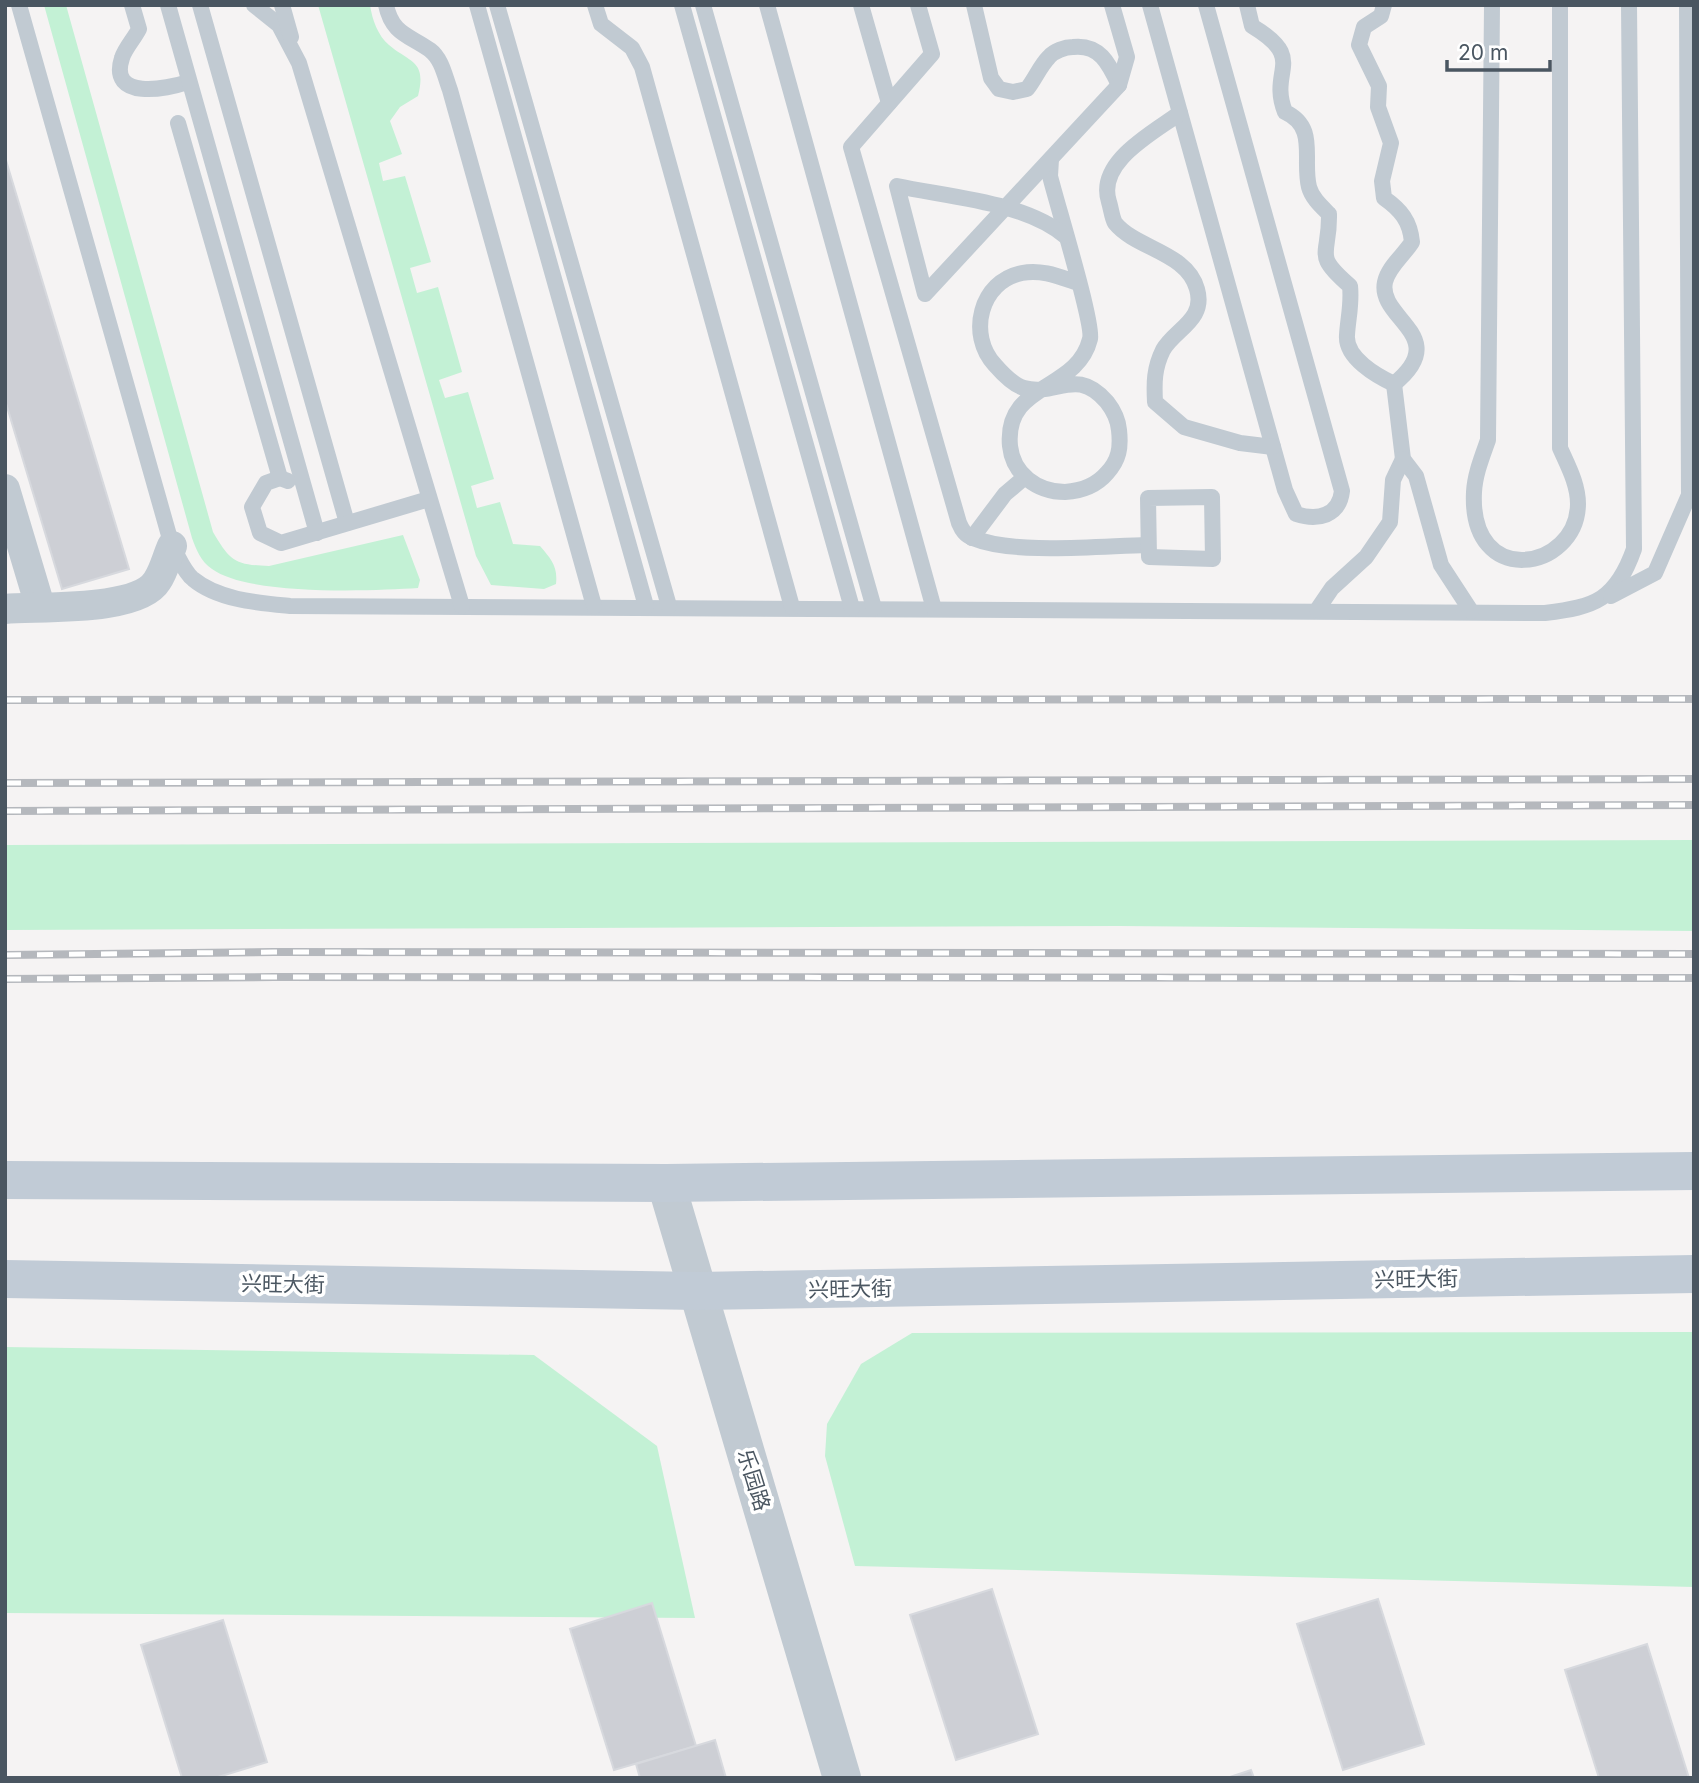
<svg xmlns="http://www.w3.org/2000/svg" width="1699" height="1783" font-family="Inter,'Noto Sans SC',sans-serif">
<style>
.green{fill:#c3f1d5}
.building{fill:#cdcfd5;stroke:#d7d9de;stroke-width:2}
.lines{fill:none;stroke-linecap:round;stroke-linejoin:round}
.service{stroke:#c1cad2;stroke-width:16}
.minor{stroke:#c1cad2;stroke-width:30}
.tertiary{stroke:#c1cad2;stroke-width:38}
.secondary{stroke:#c1cbd6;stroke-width:38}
.rail-casing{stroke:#b5b8bd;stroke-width:8}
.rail{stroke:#fff;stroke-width:5;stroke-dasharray:16;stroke-linecap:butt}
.labels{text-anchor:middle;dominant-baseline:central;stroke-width:7;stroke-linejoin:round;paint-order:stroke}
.street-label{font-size:21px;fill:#4a5661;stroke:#fff}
</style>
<rect width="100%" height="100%" fill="#f5f3f3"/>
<g class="green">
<path d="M44 5H66L213 532C230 561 235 565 269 566L403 535 420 580 418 588C371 591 249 596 212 569 201 562 196 549 192 538Z"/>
<path d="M318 5H370C372 19 378 36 389 45 410 63 427 60 418 96L400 107 390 121 402 154 379 163 383 181 405 176 431 262 410 268 417 293 438 287 462 372 439 380 445 398 468 392 494 479 471 486 477 508 500 502 513 544 540 546C551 559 558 566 556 584L544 589 491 585 476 556Z"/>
<polygon points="1694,840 1694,931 1119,926 5,930 5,845"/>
<polygon points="1694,1332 1694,1587 855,1566 825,1456 827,1424 861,1364 912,1333"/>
<polygon points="5,1347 534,1355 657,1446 695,1618 5,1613"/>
</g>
<g class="building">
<polygon points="5,157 129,569 62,589 5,400"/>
<polygon points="992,1589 1038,1734 956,1760 910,1615"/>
<polygon points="1378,1599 1424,1744 1343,1770 1297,1624"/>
<polygon points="652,1603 696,1746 614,1770 570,1629"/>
<polygon points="223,1620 267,1762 215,1778 182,1778 141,1645"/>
<polygon points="1647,1644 1689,1778 1599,1778 1565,1670"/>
<polygon points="715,1740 726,1778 640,1778 636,1764"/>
<polygon points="1251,1770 1254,1778 1227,1778"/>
</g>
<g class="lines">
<g class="service">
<path d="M19 5 172 546C178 556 184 572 193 579 218 600 259 603 290 606L1545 613C1595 607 1616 600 1634 549L1629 5"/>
<path d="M132 5 139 29C134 39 125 48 122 58 108 101 167 89 188 82"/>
<polyline points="168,5 317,533"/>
<polyline points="200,5 347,523"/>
<polyline points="254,5 279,25 299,63 462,606"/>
<polyline points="282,5 291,37"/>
<path d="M386 5C392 34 409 35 430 50 442 59 445 77 450 90L594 606"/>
<polyline points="477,5 646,606"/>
<polyline points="497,5 669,606"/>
<polyline points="595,5 601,24 632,48 642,67 792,607"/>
<polyline points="682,5 852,608"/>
<polyline points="703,5 874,608"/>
<polyline points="767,5 934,609"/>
<polyline points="861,5 889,103"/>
<path d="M918 5 932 54 851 147 959 523C962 530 965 535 973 538 1014 555 1101 546 1147 545"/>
<path d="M974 5 991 78 999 89 1013 92 1027 89C1035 79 1040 66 1049 57 1054 51 1065 47 1073 47 1100 44 1109 64 1119 85"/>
<path d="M1150 5 1285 490 1296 514C1318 521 1339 516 1342 491L1206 5"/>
<path d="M1247 5 1252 26C1308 60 1268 69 1285 112 1318 127 1302 159 1309 187 1312 198 1321 206 1329 214 1330 257 1312 253 1350 286 1352 304 1348 318 1347 335 1345 358 1377 376 1394 384"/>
<path d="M1384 5 1381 16 1364 27 1359 45 1379 86 1378 107 1391 143 1382 181 1384 198C1401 210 1410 221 1412 242 1404 255 1388 267 1385 282 1377 319 1453 336 1394 384"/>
<path d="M1492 5 1488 440C1482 457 1475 474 1474 492 1469 590 1577 571 1578 504 1578 484 1568 466 1560 448V5"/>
<path d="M1180 113C1153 133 1096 162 1109 202 1111 208 1112 218 1115 223 1136 249 1187 252 1197 289 1206 320 1175 329 1163 350 1154 368 1154 383 1155 402L1184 427 1240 443 1273 447"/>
<polyline points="178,123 280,478"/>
<path d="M1051 159 1050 176C1056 201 1094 324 1090 339 1077 392 1004 382 1010 446 1013 474 1037 492 1065 492 1080 491 1096 486 1107 473 1119 460 1121 448 1119 430 1118 419 1114 411 1107 402 1076 366 1057 397 1024 388 1013 385 1002 373 995 365 967 335 980 281 1022 273 1042 269 1060 277 1078 283"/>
<path d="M1065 236C1025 202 949 197 897 186L925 294 1119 85 1127 57 1112 5"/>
<polyline points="1394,384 1403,459 1416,476 1441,565 1471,611"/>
<polyline points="288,481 280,478 266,483 252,507 260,533 281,543 429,499"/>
<polygon points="1212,497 1213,559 1149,557 1148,498"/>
<polyline points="972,538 1005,494 1025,477"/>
<polyline points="1611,596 1655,573 1689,495 1687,5"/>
<polyline points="1317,610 1332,588 1366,557 1390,522 1393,480 1403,459"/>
</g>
<g class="minor">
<polyline points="5,489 40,606"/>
<path d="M5 609C40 606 138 612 157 581 164 571 167 557 172 546"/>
</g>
<polyline class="tertiary" points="666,1183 842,1778"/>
<g class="secondary">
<polyline points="5,1180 666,1183 1694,1171"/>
<polyline points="5,1279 698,1291 1694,1274"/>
</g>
<g class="rail-casing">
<g id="rail">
<polyline points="5,700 1694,699"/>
<polyline points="5,783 1694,779"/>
<polyline points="5,811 1694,805"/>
<polyline points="5,955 274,952 1694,954"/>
<polyline points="5,979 274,977 1694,978"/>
</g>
</g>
<use href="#rail" class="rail"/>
</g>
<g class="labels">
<g class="street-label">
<text transform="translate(1416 1279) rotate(-1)">兴旺大街</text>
<text transform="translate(283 1284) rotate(1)">兴旺大街</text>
<text transform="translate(850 1289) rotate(-1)">兴旺大街</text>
<text transform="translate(754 1480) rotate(73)">乐园路</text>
</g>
</g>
<rect width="1699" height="1783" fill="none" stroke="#4a5661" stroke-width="14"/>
<path d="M1447 60v10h103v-10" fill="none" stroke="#4a5661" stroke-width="3.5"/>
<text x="1458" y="60" font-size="21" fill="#4a5661" stroke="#ffffff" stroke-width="5" paint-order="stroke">20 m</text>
</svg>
